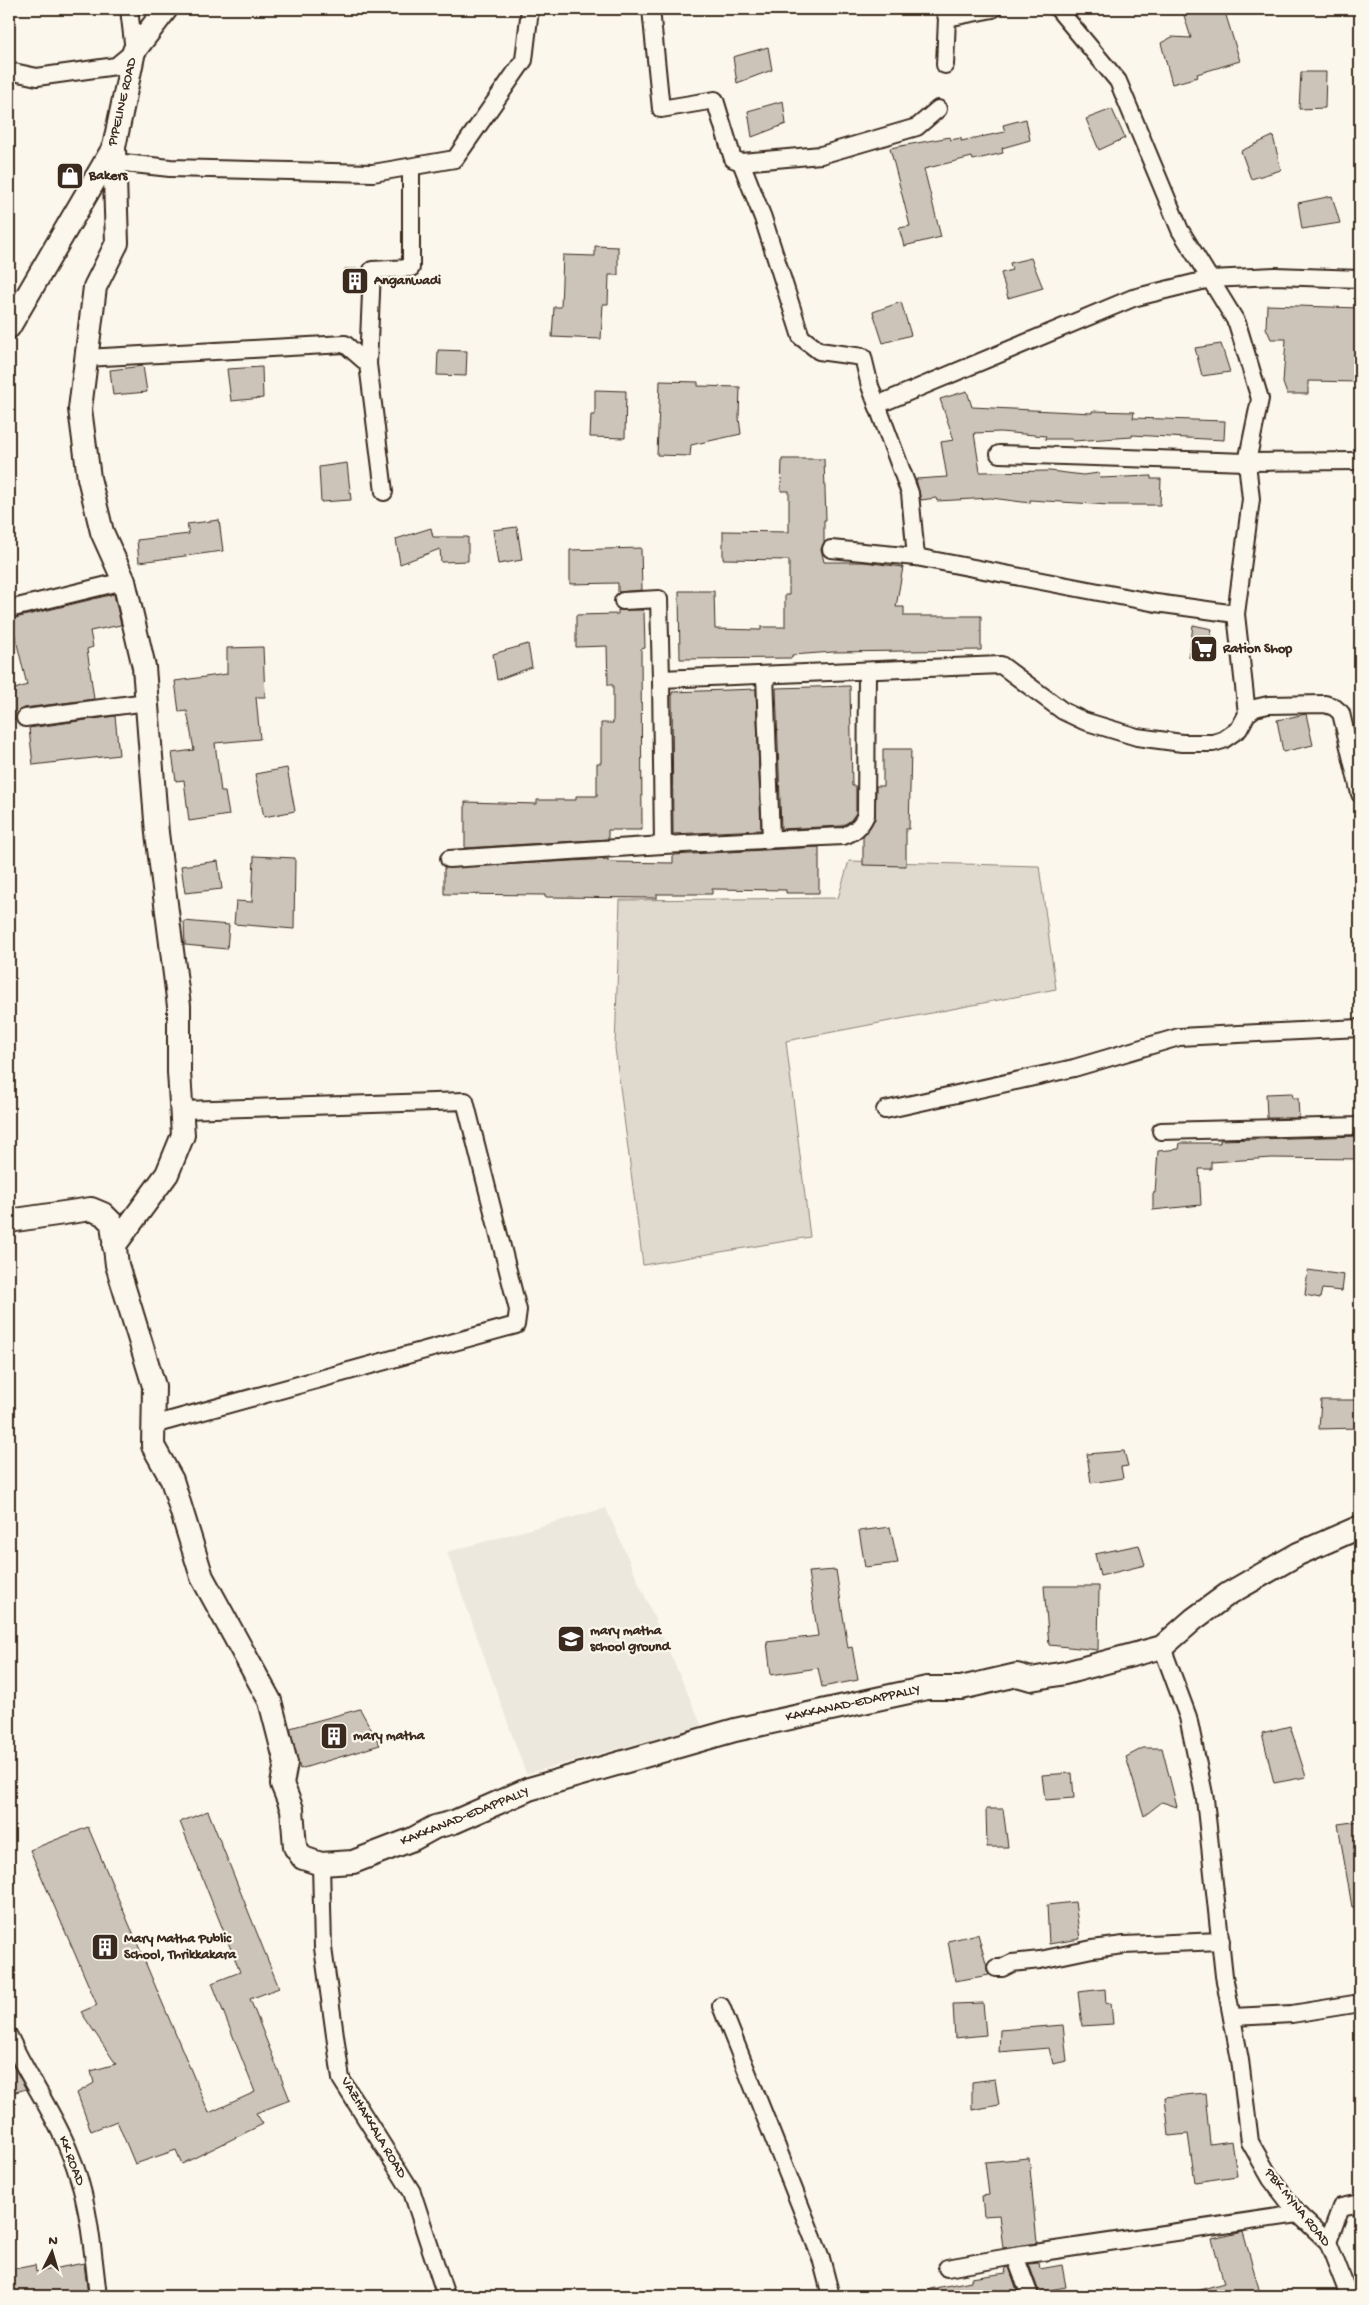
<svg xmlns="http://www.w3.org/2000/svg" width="1369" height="2305" font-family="'Gochi Hand',sans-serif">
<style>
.built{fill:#ede8dd}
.green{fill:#dfd9ce;stroke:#8d8276}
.building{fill:#ccc4b9;stroke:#3b2a1e}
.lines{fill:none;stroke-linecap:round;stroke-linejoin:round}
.street-casing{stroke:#3b2a1e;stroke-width:20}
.secondary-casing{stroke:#3b2a1e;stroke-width:26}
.street{stroke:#fbf7ec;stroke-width:16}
.secondary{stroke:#fbf7ec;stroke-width:22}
.labels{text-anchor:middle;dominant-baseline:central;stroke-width:4.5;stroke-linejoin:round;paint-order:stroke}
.street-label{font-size:14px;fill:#3b2a1e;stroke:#fbf7ec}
.poi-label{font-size:14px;font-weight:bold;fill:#3b2a1e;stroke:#fbf7ec;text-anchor:start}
</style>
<rect width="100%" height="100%" fill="#fbf7ec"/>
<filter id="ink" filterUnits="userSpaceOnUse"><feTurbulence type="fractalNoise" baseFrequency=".02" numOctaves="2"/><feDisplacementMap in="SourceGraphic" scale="10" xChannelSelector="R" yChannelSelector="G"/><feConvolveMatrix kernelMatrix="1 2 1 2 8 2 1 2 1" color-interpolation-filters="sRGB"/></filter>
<g filter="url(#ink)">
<polygon class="built" points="606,1508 702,1726 526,1774 447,1552"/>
<polygon class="green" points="849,861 1039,866 1056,989 786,1041 810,1237 643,1265 615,1048 620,900 838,898"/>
<g class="building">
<polygon points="1182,9 1224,9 1240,61 1197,74 1198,77 1172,84 1161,43 1172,37 1191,38"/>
<polygon points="768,47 772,70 737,83 733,57"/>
<polygon points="1301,72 1326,72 1325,108 1299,109"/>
<polygon points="783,101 786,124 752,137 748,111"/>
<polygon points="1112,109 1125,138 1099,150 1086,119"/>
<polygon points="1026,119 1030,140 1002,148 1003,153 973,160 972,157 924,169 941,237 904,246 899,228 910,226 890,148 950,137 950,140 961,138 961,141 1005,132 1003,125"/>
<polygon points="1273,136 1281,170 1251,179 1241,151"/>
<polygon points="1332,196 1340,223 1302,229 1298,203"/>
<polygon points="595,246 618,247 618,275 609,275 608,304 603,304 601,339 552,337 554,307 561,307 563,255 595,256"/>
<polygon points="1031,258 1043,288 1008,298 1001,273 1012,270 1010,263"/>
<polygon points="345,269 362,269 361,292 346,292"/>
<polygon points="901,302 911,335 883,343 873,312"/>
<polygon points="1267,305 1360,308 1360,382 1308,381 1308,394 1287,394 1283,383 1286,339 1271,339 1266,328"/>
<polygon points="1221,344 1230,372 1202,376 1195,348"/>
<polygon points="438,350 467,351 466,376 437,375"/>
<polygon points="143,366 147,392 113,395 110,370"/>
<polygon points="262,367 263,398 231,401 227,369"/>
<polygon points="660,381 698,382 698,386 740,387 739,418 741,434 691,445 690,456 657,455"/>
<polygon points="595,390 626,391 625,438 590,437 591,415 595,415"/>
<polygon points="967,391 972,407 1092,413 1092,411 1134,412 1133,418 1225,421 1224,440 1132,435 1132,437 1073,441 1071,439 1045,439 1046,436 1000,432 974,433 980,472 1050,471 1083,475 1099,473 1100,478 1151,476 1151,479 1161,479 1160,505 1109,505 1030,500 1030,503 991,498 937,501 936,498 921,500 916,479 947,477 941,442 954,440 940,399"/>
<polygon points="782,459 824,459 826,520 824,520 824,542 821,549 824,562 864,562 903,567 896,607 904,607 904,616 981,616 981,650 833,652 792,655 792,658 680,659 679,591 714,591 715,629 761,630 761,627 785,627 785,595 789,595 789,560 723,559 723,531 789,532 789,491 781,491"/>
<polygon points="347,463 351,500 321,502 319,467"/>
<polygon points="219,520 223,551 139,562 137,540 189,534 187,524"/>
<polygon points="517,527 522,560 498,564 493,530"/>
<polygon points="431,528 433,537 468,537 468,561 441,562 440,549 400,564 396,539"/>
<polygon points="641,548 642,590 618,592 618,583 570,584 570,550"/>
<polygon points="114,594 121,625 90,631 93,647 87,649 94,699 24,708 19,710 15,719 9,720 9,691 27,685 11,619"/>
<polygon points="618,610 642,610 644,612 645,648 641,649 642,830 608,830 608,839 465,848 465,802 537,804 537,800 576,800 576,796 597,796 597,763 601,763 601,723 613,723 613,685 608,685 607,646 576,647 576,615 618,614"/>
<polygon points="1193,625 1212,629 1207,659 1189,657"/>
<polygon points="528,644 532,667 497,680 493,654"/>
<polygon points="263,647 265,697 256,697 260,739 215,743 221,792 225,792 229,815 189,821 184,780 176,781 172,753 194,750 187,711 179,712 175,681 227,674 227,648"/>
<polygon points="850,686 852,786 856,786 856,813 850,821 841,826 781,829 776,688"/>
<polygon points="756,689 761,830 673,834 672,692"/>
<polygon points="1306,714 1313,745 1283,752 1277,720"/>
<polygon points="115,716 119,755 33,765 29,728"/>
<polygon points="883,749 911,749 909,829 906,829 906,866 863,865 863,836 875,819 876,786 883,786"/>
<polygon points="287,768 295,811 264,817 255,774"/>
<polygon points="819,847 819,893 786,893 786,890 712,889 712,894 657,894 657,898 545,897 545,895 444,894 444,868 608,859 608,861 612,862 673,863 673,855"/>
<polygon points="254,856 295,858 294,929 234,924 236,901 252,902"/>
<polygon points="218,861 222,889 185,893 181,866"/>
<polygon points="184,921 229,925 227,949 185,945"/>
<polygon points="1292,1093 1293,1098 1298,1098 1299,1118 1267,1118 1266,1094"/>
<polygon points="1360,1136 1360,1159 1272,1158 1211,1162 1211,1169 1199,1169 1201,1205 1153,1210 1153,1193 1155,1193 1158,1151 1179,1149 1180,1143 1220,1143 1220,1140"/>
<polygon points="1308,1270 1344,1275 1342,1291 1322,1289 1320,1298 1305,1295"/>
<polygon points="1321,1400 1360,1400 1360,1428 1319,1429"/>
<polygon points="1124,1451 1128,1466 1121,1467 1123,1478 1091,1483 1087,1454"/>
<polygon points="890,1527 898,1563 865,1567 859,1531"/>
<polygon points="1139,1545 1145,1565 1100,1576 1095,1554"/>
<polygon points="836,1570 848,1648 852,1647 858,1680 822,1687 818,1668 771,1675 767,1642 818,1636 808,1572"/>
<polygon points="1044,1586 1099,1586 1098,1650 1049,1645"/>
<polygon points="360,1709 380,1745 300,1769 290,1728"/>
<polygon points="1290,1726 1306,1777 1274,1783 1262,1733"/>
<polygon points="1143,1748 1162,1748 1177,1807 1162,1802 1144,1816 1126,1757"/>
<polygon points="1072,1773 1074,1798 1045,1800 1042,1775"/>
<polygon points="986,1809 1003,1809 1008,1847 987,1847"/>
<polygon points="208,1811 279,1988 250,1999 290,2100 256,2113 263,2124 182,2164 176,2150 135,2164 117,2121 91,2131 77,2093 94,2083 91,2071 116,2064 81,2012 97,2005 30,1850 88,1827 209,2113 255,2092 212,1983 240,1972 180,1822"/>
<polygon points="1360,1821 1360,1907 1352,1907 1338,1824"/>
<polygon points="1075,1902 1080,1939 1049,1944 1047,1905"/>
<polygon points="978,1934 989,1975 955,1981 948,1941"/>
<polygon points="1105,1989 1106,2004 1111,2003 1113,2024 1082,2026 1078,1992"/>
<polygon points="983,2003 986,2035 955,2038 953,2004"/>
<polygon points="1063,2025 1067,2061 1053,2064 1049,2048 999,2052 1000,2030"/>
<polygon points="9,2058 26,2089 9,2094"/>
<polygon points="995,2079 999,2105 972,2110 972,2082"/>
<polygon points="1205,2093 1210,2144 1232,2141 1237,2176 1195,2182 1188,2134 1169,2136 1165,2097"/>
<polygon points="1029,2158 1037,2243 1003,2248 999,2215 984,2216 982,2196 989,2195 985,2162"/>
<polygon points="1243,2232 1261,2296 1192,2296 1192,2292 1224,2283 1212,2239"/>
<polygon points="84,2263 88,2296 9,2296 9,2270 35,2265 36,2272"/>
<polygon points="1039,2263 1040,2269 1062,2265 1066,2287 1039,2292 1029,2264"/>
<polygon points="1009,2267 1019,2296 931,2296 930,2289 971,2281 971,2278 1006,2273 1005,2268"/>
</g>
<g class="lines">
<g class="street-casing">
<g id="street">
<polyline points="651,9 661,109 715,100 733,159 741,162 821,155 917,127 938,109"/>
<polyline points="944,9 947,18 945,65"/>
<polyline points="947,18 993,9"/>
<polyline points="9,71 37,77 116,66 134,51 129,9"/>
<polyline points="115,162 170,168 373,173 455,159 524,60 530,9"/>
<polyline points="741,162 763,218 801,337 819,351 863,357 870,386 910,493 916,557"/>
<polyline points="85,358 345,344 368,364 384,492"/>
<polyline points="368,364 372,270 411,268 411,167"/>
<polyline points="877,405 1133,298 1210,279 1275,276 1360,279"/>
<polyline points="999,454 1247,462 1359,461"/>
<polyline points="831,549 916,557 1156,603 1236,614 1251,499 1247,462 1260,399 1237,323 1180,230 1118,81 1058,9"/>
<polyline points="623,601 659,599 661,679 1001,665 1063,711 1084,721 1137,737 1182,743 1213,743 1223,740 1239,729 1247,714 1255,708 1268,705 1325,704 1334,707 1341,713 1360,794"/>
<polyline points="9,609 124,581"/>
<polyline points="1236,614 1247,714"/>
<polyline points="765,675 771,839"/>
<path d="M661 679 663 845 843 836C855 832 861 826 866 815L867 671"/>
<polyline points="25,718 147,702"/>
<polyline points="449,859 663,845"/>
<polyline points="885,1110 1074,1068 1179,1037 1360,1028"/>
<polyline points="1161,1131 1360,1126"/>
<polyline points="153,1425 516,1325 518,1310 465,1101 182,1110"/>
<polyline points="1162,1647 1188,1717 1205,1799 1224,1976 1240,2060 1250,2142 1271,2179 1298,2214 1328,2242 1349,2296"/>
<polyline points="321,1864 323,1948 341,2079 412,2192 446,2296"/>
<polyline points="996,1968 1002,1968 1012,1963 1040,1960 1092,1949 1124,1945 1221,1941"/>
<polyline points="721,2006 821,2258 831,2296"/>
<polyline points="1232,2017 1292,2014 1360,2003"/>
<path d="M9 2036C27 2076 53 2111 69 2151 89 2197 92 2247 98 2296"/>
<polyline points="1328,2242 1341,2207 1360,2203"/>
<polyline points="947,2268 1015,2256"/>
<polyline points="1030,2296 1015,2256 1298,2214"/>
</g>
</g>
<g class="secondary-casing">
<g id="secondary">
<polyline points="114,147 117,243 95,287 80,409 89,478 102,532 124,581 144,667 157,833 179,1006 179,1072 183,1135 167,1174 114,1246"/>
<polyline points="9,327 114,147 134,51 166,9"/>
<polyline points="9,1221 91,1209 103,1214 112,1223 117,1265 154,1386 153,1446 172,1480 202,1577 270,1701 286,1763 282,1784 292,1809 295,1847 303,1858 321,1864 353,1862 413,1839 435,1827 454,1822 529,1789 735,1730 927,1688 961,1688 1017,1675 1031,1679 1065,1673 1162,1647 1194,1619 1228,1594 1298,1554 1360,1527"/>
</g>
</g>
<use href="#street" class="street"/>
<use href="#secondary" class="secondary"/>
</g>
</g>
<defs>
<g id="shop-square" transform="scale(1.4375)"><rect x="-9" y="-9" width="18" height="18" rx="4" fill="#3b2a1e" stroke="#fbf7ec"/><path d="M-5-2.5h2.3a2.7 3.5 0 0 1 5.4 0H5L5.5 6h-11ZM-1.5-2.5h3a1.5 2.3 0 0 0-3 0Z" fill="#fff"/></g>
<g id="building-square" transform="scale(1.4375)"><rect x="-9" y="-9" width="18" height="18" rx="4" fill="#3b2a1e" stroke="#fbf7ec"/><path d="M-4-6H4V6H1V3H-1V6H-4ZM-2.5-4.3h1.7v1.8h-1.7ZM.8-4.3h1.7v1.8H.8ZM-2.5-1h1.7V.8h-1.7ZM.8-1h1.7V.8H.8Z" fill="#fff"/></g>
<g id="supermarket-square" transform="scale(1.4375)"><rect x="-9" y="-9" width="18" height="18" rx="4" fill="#3b2a1e" stroke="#fbf7ec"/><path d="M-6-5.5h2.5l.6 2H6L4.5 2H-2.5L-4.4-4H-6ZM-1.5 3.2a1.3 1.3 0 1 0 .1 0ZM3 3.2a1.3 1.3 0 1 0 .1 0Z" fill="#fff"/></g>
<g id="school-square" transform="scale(1.4375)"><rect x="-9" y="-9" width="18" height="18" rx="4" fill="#3b2a1e" stroke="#fbf7ec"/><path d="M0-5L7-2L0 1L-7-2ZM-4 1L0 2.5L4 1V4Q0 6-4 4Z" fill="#fff"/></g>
</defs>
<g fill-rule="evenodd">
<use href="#shop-square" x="70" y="176"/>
<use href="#building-square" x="355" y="281"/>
<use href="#supermarket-square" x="1204" y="649"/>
<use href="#school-square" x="571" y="1639"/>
<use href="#building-square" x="334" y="1736"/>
<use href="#building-square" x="105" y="1947"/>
</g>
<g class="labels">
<g class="street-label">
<text transform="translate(123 102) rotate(-77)">PIPELINE ROAD</text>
<text transform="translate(853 1704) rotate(-12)">KAKKANAD-EDAPPALLY</text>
<text transform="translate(465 1817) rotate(-22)">KAKKANAD-EDAPPALLY</text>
<text transform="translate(373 2128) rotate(59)">VAZHAKKALA ROAD</text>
<text transform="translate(71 2161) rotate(69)">KK ROAD</text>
<text transform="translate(1297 2208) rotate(51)">PBK MYNA ROAD</text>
</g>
<g class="poi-label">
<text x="89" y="176">Bakers</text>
<text x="374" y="281">Anganwadi</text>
<text x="1223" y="649">Ration Shop</text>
<text x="590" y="1631">mary matha<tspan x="590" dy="16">school ground</tspan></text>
<text x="353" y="1736">mary matha</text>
<text x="124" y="1939">Mary Matha Public<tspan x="124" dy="16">School, Thrikkakara</tspan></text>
</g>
</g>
<rect width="1369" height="2305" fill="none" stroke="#fbf7ec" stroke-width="30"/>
<rect x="15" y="15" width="1339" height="2275" fill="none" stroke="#3b2a1e" stroke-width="2" filter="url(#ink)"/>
<g transform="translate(52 2252) rotate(5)" stroke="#fbf7ec" stroke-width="4" paint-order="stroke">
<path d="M0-4L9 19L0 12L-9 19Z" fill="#3b2a1e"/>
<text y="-8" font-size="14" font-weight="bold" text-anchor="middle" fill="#3b2a1e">N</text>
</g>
</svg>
